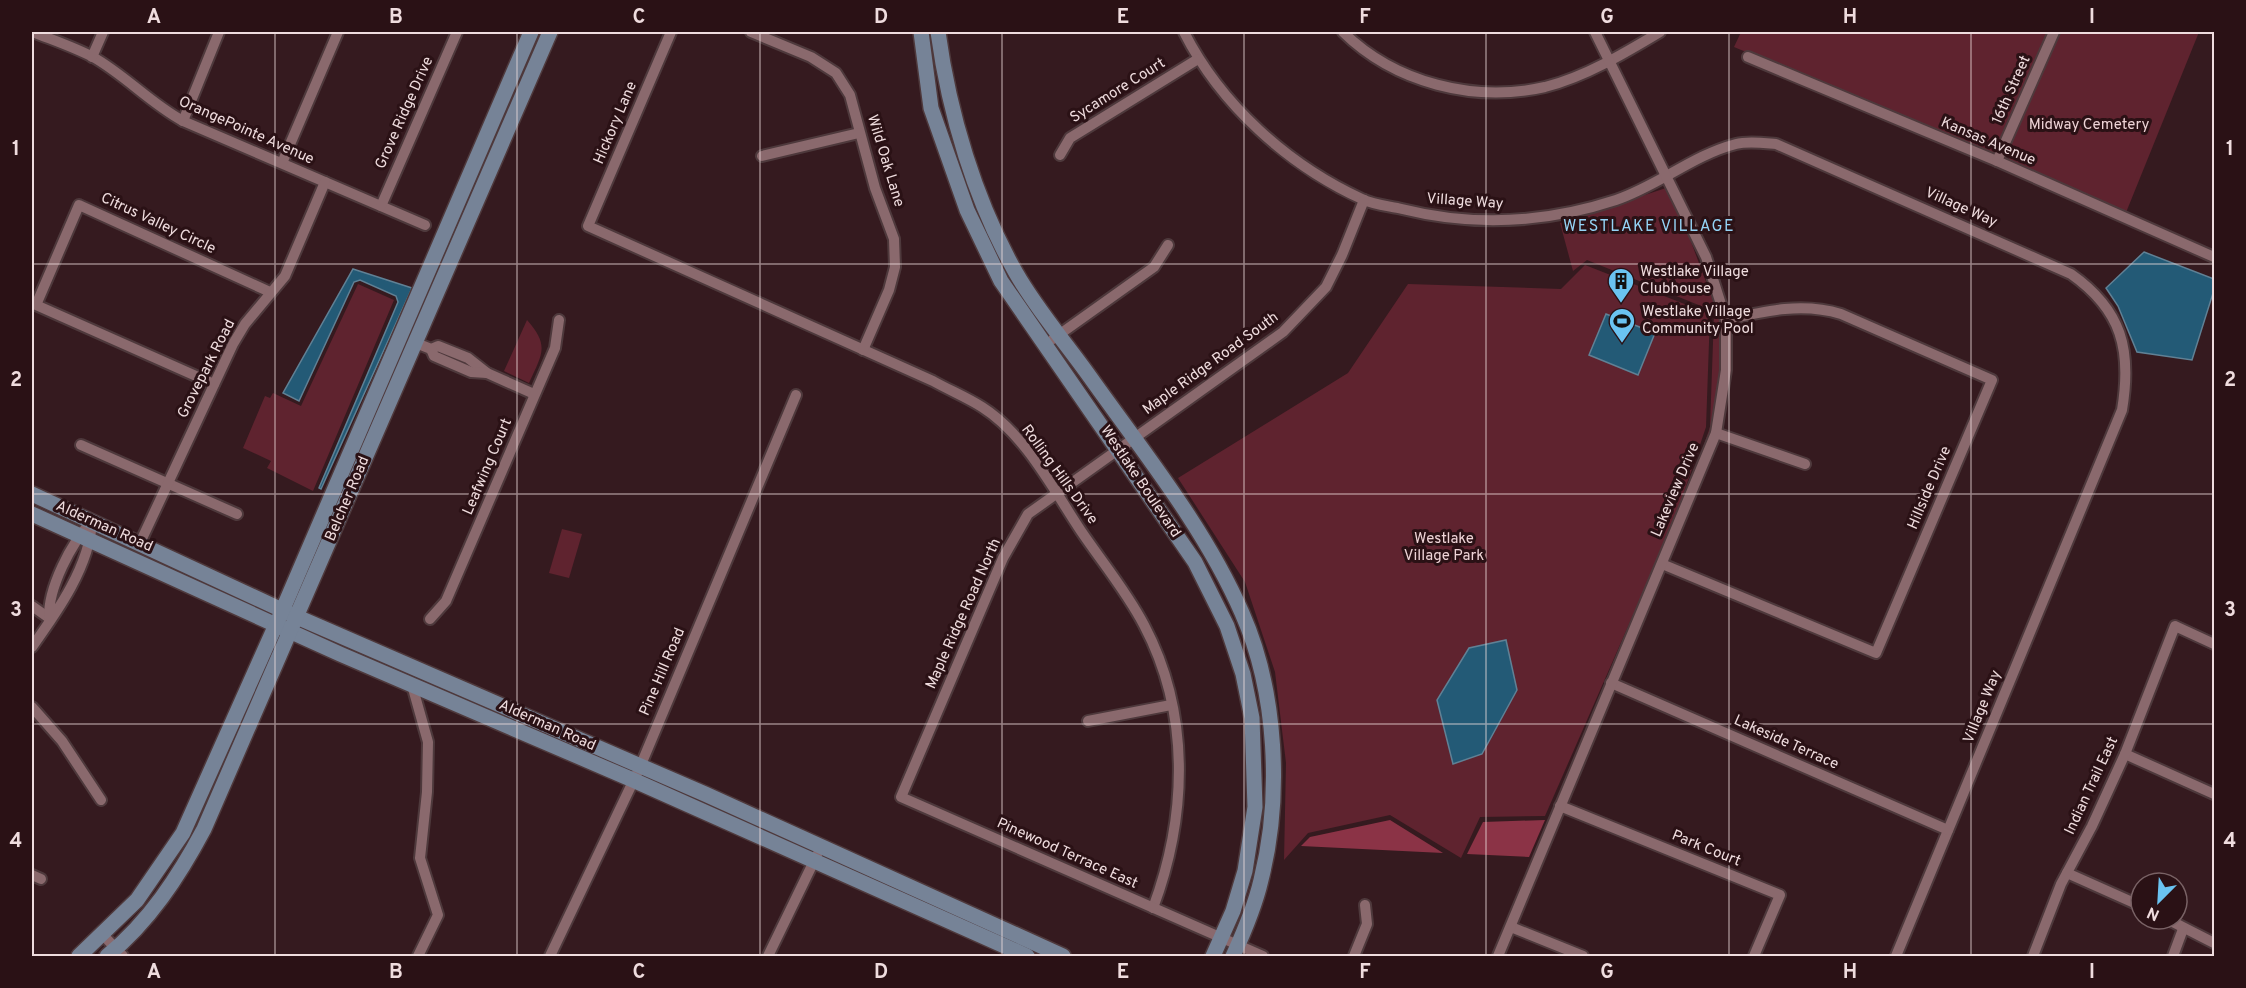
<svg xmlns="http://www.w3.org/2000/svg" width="2246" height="988" font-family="Overpass,sans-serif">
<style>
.green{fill:#5f232f}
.forest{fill:#8b3346}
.water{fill:#235a76;stroke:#608195;stroke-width:1.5}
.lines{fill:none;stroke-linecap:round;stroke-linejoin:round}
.street-casing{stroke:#4e393c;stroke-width:14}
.secondary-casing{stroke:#4e393c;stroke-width:18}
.street{stroke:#8a696d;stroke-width:10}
.secondary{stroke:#768397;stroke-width:15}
.grid{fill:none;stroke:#efdcde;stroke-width:1.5;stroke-opacity:0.55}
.labels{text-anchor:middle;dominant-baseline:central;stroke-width:6;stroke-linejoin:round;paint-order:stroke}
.street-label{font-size:15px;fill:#efdcde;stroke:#2a1115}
.park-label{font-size:15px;fill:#efd4d7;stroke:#2a1115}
.poi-label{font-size:15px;fill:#efdcde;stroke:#2a1115;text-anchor:start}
.neighbourhood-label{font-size:16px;letter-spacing:1.5px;fill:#95d4f6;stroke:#2a1115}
.neatline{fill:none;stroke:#efdcde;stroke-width:2}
.grid-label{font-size:20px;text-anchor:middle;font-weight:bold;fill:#efdcde}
</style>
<rect width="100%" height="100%" fill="#351a1f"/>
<g class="green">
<polygon points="1741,32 2049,32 1995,155 1734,47"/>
<polygon points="2058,32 2199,32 2125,215 2010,163 2007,146"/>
<polygon points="1666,188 1687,231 1721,322 1721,371 1712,432 1694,474 1710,427 1714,314 1711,310 1587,260 1573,271 1560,223"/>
<polygon points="1585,265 1710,314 1706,427 1675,519 1545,816 1480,817 1461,858 1390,815 1308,833 1284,860 1286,763 1275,672 1245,582 1178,478 1348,373 1408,284 1561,289"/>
<polygon points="358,284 394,300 313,491 267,468 271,461 243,448 265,396 270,398 273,393 301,406"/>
<path d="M527 320C550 346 542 354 529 383L504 371Z"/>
<polygon points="562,529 582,534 569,578 549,573"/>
</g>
<g class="forest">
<polygon points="1390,820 1443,853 1301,846 1310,837"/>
<polygon points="1545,820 1529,857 1467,854 1483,822"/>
</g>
<g class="water">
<polygon points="2144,252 2214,279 2214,290 2192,360 2137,352 2118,306 2106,288"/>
<polygon points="353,269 412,288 321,489 319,488 398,302 396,296 360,280 354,282 299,401 283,393"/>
<polygon points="1606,314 1655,333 1638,375 1589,355"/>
<polygon points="1506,640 1517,690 1482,754 1453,764 1437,700 1469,648"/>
</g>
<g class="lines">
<g class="street-casing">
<g id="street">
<path d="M33 32C53 40 74 47 93 57 125 75 150 103 183 121L425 225"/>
<path d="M671 32 588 226 933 381C949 390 966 397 982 407 1025 434 1053 489 1081 531 1102 562 1127 592 1144 625 1191 714 1187 817 1153 908"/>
<polyline points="751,32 811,57 836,73 850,95 875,188 894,239 895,267 889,290 863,350"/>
<path d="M1184 32C1221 105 1288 165 1362 199 1374 205 1389 206 1402 209 1474 227 1546 223 1616 200 1658 186 1693 155 1736 144 1748 141 1763 143 1776 144L2071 274C2122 310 2132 350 2122 410L1896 956"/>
<path d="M1343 32C1395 83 1474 103 1545 87 1585 77 1625 53 1660 32"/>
<polyline points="92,57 103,32"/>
<polyline points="1748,57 1997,161 2214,257"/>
<polyline points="183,121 219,32"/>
<polyline points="1060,155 1070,138 1198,59"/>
<polyline points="762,156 859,133"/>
<polyline points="1997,161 2054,32"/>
<polyline points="282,163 338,32"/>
<polyline points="381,206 457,32"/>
<polyline points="1053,339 1154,267 1168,245"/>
<polyline points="416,343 431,349 438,346 468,358 487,373 534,394"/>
<polyline points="431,349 434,356 471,372 487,373"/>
<polyline points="214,384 36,305 79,205 270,292"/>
<polyline points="1716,433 1805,464"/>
<polyline points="81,445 237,514"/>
<polyline points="140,543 233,344 245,324 285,276 325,182"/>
<path d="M1662 564 1876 653 1992 380 1841 314C1802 302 1765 311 1726 320"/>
<polyline points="32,606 49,618"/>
<polyline points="430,619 446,601 555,348 559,320"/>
<path d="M32 647C57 612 90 566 92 521 71 543 48 588 49 618"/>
<polyline points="1611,683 1948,830"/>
<polyline points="412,685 428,742 427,792 420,858 438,915 418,956"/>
<polyline points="32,707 62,741 101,800"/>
<polyline points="1088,721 1171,705"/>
<polyline points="2125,754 2214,794"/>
<polyline points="1560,806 1780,895 1754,956"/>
<polyline points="2067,873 2141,906"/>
<polyline points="32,875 41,879"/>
<polyline points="2167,919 2214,943"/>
<polyline points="1511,927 1583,956"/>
<polyline points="104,936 123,956"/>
<polyline points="550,956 640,767 796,395"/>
<polyline points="768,956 817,855"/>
<polyline points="1263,956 901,797 1003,558 1028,514 1283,332 1326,287 1342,255 1364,200"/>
<polyline points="1354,956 1367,924 1365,905"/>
<polyline points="1498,956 1716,433 1726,370 1726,320 1706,257 1595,32"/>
<polyline points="2033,956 2061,884 2092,826 2125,754 2175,626 2214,644"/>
<polyline points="2173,956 2183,929"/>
</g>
</g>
<g class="secondary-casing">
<g id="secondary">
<polyline points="921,32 931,108 967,210 1001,281 1195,562 1227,626 1243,674 1252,718 1255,807 1245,871 1233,911 1213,956"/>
<path d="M938 32C949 113 975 201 1016 273 1037 310 1066 343 1090 377 1144 453 1205 528 1242 613 1277 692 1282 797 1261 880 1255 906 1244 932 1233 956"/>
<polyline points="32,494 297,617 705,794 1063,956"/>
<polyline points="32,514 340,654 633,780 1027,956"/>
<polyline points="79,956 137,900 183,833 283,609 531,32"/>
<path d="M107 956C149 922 179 876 204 829L550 32"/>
</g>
</g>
<use href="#street" class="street"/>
<use href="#secondary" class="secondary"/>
</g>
<path class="grid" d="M275 32V956M517 32V956M760 32V956M1002 32V956M1244 32V956M1486 32V956M1729 32V956M1971 32V956M32 264H2214M32 494H2214M32 724H2214"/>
<defs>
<g id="building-pin" transform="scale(1.35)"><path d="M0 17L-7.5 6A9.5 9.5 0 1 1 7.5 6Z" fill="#6ac3f1" stroke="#2a1115"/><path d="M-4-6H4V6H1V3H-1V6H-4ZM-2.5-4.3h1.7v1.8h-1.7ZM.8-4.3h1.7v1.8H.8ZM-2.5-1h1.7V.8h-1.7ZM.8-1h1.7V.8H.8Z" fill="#111"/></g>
<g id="stadium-pin" transform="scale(1.35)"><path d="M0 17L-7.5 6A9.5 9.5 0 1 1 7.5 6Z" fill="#6ac3f1" stroke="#2a1115"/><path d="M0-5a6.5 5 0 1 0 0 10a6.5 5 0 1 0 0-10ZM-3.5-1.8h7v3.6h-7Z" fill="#111"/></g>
</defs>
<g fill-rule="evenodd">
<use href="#building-pin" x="1621" y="281"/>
<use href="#stadium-pin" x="1622" y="321"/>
</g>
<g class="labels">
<g class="street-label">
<text transform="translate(2012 90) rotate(-66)">16th Street</text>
<text transform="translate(1118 91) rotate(-32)">Sycamore Court</text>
<text transform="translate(405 113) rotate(-66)">Grove Ridge Drive</text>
<text transform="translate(616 123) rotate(-67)">Hickory Lane</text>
<text transform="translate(246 131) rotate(24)">OrangePointe Avenue</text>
<text transform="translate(1988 142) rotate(23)">Kansas Avenue</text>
<text transform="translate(885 161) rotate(73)">Wild Oak Lane</text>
<text transform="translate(1465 202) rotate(4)">Village Way</text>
<text transform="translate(1961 208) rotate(24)">Village Way</text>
<text transform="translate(158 224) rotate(25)">Citrus Valley Circle</text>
<text transform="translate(1211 364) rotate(-36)">Maple Ridge Road South</text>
<text transform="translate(207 369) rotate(-63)">Grovepark Road</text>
<text transform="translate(488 467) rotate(-67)">Leafwing Court</text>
<text transform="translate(1059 475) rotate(54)">Rolling Hills Drive</text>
<text transform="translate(1140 482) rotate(56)">Westlake Boulevard</text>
<text transform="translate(1930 488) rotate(-67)">Hillside Drive</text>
<text transform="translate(1676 490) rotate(-67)">Lakeview Drive</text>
<text transform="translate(348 499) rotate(-67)">Belcher Road</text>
<text transform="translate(104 527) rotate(24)">Alderman Road</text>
<text transform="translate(964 614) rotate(-66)">Maple Ridge Road North</text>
<text transform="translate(663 672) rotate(-67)">Pine Hill Road</text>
<text transform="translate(1983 707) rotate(-68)">Village Way</text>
<text transform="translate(547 726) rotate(24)">Alderman Road</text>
<text transform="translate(1786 743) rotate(24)">Lakeside Terrace</text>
<text transform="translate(2092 786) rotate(-65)">Indian Trail East</text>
<text transform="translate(1706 849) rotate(22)">Park Court</text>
<text transform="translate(1067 854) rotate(24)">Pinewood Terrace East</text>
</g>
<g class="park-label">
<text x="2089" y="125">Midway Cemetery</text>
<text x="1444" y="539">Westlake<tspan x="1444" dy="17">Village Park</tspan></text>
</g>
<g class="poi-label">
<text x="1640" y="272">Westlake Village<tspan x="1640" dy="17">Clubhouse</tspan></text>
<text x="1642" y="312">Westlake Village<tspan x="1642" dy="17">Community Pool</tspan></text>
</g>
<g class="neighbourhood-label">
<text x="1649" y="227">WESTLAKE VILLAGE</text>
</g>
</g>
<rect width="2246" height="988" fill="none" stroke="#2a1115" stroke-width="66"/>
<g transform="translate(2159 901) rotate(204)"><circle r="28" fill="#2a1115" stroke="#796265" stroke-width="1.5"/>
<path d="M0-4.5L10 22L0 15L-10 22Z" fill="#6ac3f1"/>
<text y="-9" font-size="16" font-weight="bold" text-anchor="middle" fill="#efdcde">N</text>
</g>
<rect x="33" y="33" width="2180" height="922" class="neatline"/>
<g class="grid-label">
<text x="154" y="23">A</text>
<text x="396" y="23">B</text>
<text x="639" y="23">C</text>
<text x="881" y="23">D</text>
<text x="1123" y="23">E</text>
<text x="1365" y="23">F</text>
<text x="1607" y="23">G</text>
<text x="1850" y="23">H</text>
<text x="2092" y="23">I</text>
<text x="16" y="155">1</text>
<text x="2230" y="155">1</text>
<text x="16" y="386">2</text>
<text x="2230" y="386">2</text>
<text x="16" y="616">3</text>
<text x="2230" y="616">3</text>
<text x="16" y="847">4</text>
<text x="2230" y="847">4</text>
<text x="154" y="978">A</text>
<text x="396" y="978">B</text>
<text x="639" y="978">C</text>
<text x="881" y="978">D</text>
<text x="1123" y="978">E</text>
<text x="1365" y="978">F</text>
<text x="1607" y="978">G</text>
<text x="1850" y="978">H</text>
<text x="2092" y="978">I</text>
</g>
</svg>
